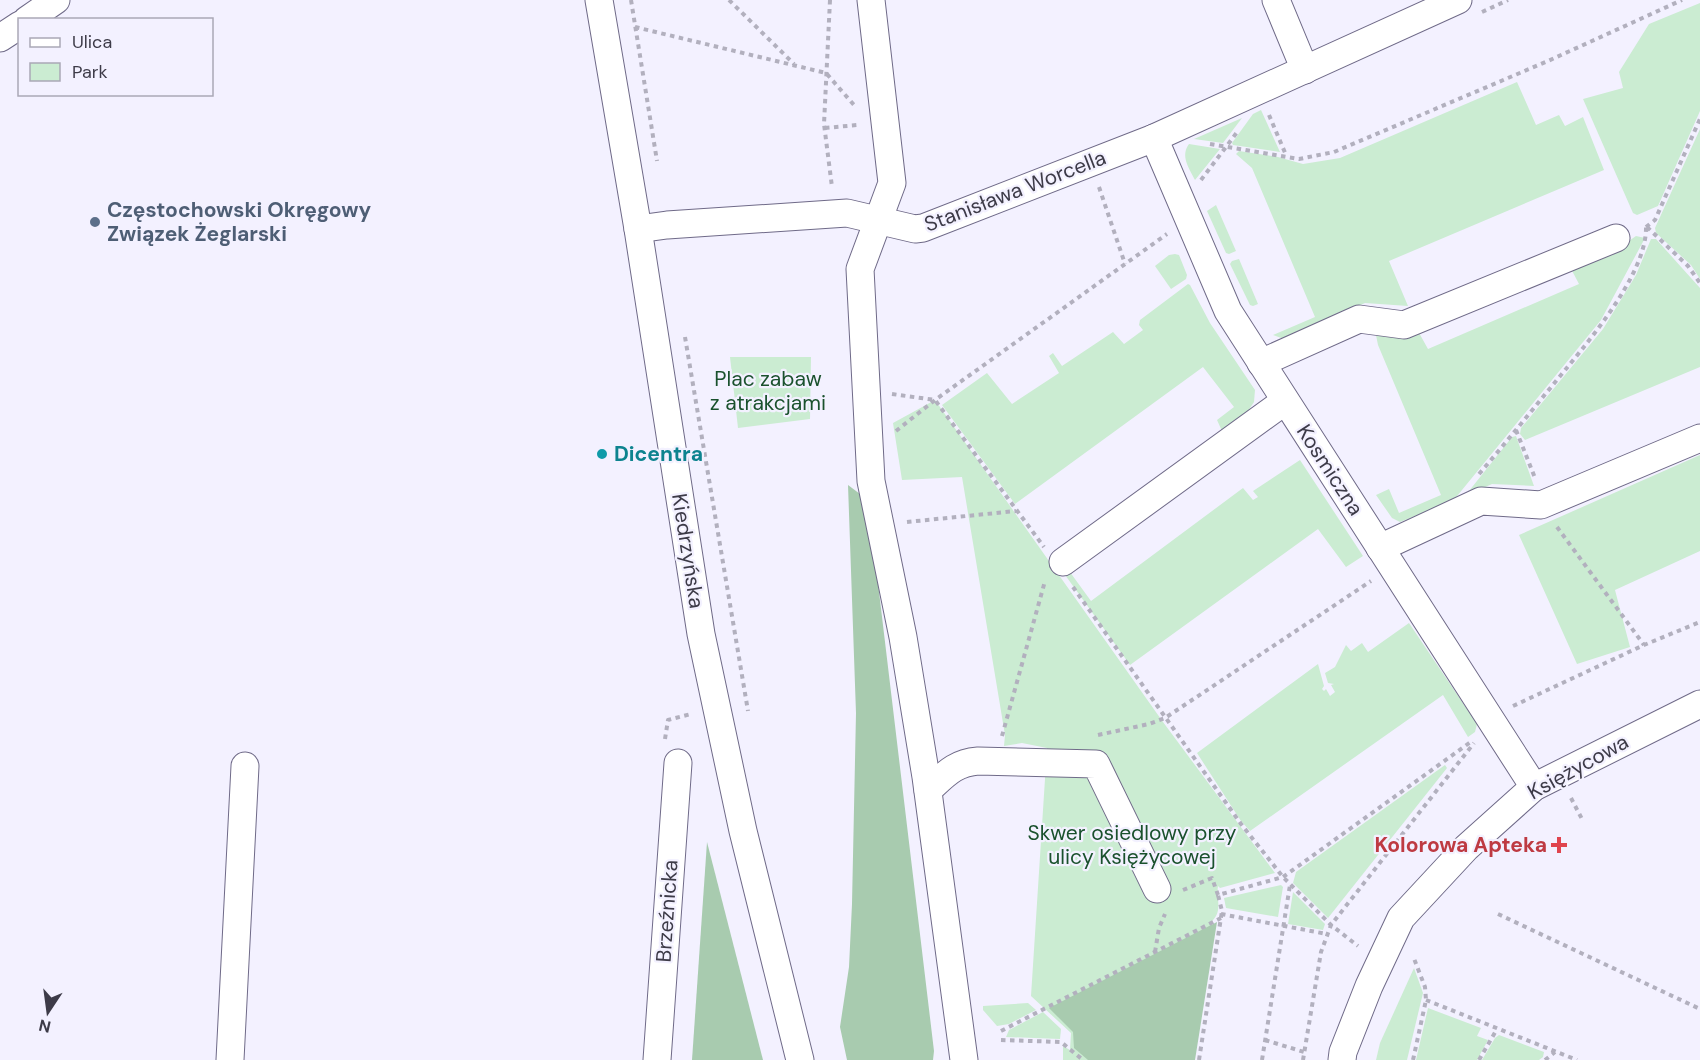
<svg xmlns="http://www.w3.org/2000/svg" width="1700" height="1060" font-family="'DM Sans',sans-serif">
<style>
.green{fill:#cbecd2}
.forest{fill:#a8cbaf}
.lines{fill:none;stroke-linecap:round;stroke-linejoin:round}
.minor-casing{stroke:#6f6a88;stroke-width:29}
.path{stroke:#b2b0be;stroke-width:4;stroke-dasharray:4.5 4.5;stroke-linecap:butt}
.minor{stroke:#fff;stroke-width:27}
.service-dot{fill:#5c6f8a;stroke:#f3f1ff;stroke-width:2}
.culture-dot{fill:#0f9aa8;stroke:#f3f1ff;stroke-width:2}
.health-dot{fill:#e0444e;stroke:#f3f1ff;stroke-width:2}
.labels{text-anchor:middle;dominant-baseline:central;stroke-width:4.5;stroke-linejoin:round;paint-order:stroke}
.street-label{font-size:21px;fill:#3d3b48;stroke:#f3f1ff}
.service-label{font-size:21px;font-weight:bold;fill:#4e5e75;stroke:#f3f1ff;text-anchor:start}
.park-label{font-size:21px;fill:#1a512d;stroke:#f3f1ff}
.culture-label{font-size:21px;font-weight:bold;fill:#0d838f;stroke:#f3f1ff;text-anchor:start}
.health-label{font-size:21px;font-weight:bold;fill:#be3a42;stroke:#f3f1ff;text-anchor:end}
</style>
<rect width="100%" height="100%" fill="#f3f1ff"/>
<g class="green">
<polygon points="1700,3 1700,111 1658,206 1637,215 1633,213 1583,99 1623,88 1619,72 1649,24"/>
<polygon points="1517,82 1536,125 1559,115 1565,126 1583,117 1604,170 1389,261 1408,306 1365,303 1284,339 1273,335 1315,317 1252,168 1236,154 1239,151 1278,157 1303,164 1340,158"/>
<polygon points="1261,110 1280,152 1233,145 1232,143 1253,114"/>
<polygon points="1242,118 1223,143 1194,139"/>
<polygon points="1700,129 1700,279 1691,265 1656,233 1655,228"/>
<path d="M1189 144 1220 149 1195 180C1189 168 1180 156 1189 144Z"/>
<polygon points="1216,205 1236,251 1229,254 1226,253 1207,211"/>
<polygon points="1636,236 1645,238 1601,320 1453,501 1400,522 1392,518 1376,495 1389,489 1399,513 1441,495 1378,345 1375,330 1418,331 1428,349 1579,284 1569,265 1626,243"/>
<polygon points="1651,239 1656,239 1700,288 1700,367 1525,440 1520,434 1521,428 1603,329 1636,275"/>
<polygon points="1175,254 1179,255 1187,275 1186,279 1171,289 1155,266 1169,255"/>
<polygon points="1239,259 1258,304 1253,306 1250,305 1230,264 1232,261"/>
<polygon points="1188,284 1190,285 1210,323 1255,390 1254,402 1248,411 1222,431 1217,420 1234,407 1203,367 1015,504 942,405 987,373 1012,404 1059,373 1049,356 1053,353 1062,366 1113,332 1124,344 1143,330 1139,325 1140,320"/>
<polygon points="730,357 811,357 810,419 738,428"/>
<path d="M935 400 1163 722 1275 873 1220 888 1218 886C1216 899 1223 911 1212 921L1189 1060H1063V1046L1070 1050 1071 1033 1031 996 1047 748 1022 743 1004 746 1005 735 962 477 902 480 893 423Z"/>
<polygon points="1516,436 1534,486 1492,484 1465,496 1512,437"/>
<polygon points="1700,455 1700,551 1615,590 1630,647 1577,664 1519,535"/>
<polygon points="1300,460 1363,556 1346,567 1318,529 1130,665 1055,561 1059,557 1091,601 1243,488 1253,500 1258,497 1253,491"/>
<polygon points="1409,623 1477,724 1475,732 1468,737 1443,695 1250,831 1241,821 1197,753 1318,664 1324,686 1322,689 1324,691 1326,689 1330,696 1335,692 1331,685 1334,684 1328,683 1325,673 1335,667 1346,645 1351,651 1362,643 1368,652"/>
<polygon points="1445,765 1447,768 1328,918 1293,883 1296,872"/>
<polygon points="1281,885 1283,887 1278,917 1226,908 1224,898"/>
<polygon points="1293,892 1325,924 1323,930 1288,924"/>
<polygon points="1414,968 1423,993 1407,1060 1376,1060 1380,1043"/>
<polygon points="1028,1003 1036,1010 1009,1024 997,1026 983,1010 983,1006"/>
<polygon points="1428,1008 1481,1028 1477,1036 1488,1040 1477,1060 1416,1060"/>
<polygon points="1043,1012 1061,1029 1060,1039 1006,1037 1009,1030"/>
<polygon points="1499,1035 1544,1052 1543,1057 1539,1060 1482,1060 1495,1038"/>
</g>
<g class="forest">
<polygon points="848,485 868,500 934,1051 933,1060 847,1060 840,1027 849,967 852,904 856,713"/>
<polygon points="707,842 763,1060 692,1060"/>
<polygon points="1217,922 1195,1060 1088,1060 1074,1048 1073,1032 1049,1008"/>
</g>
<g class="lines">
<g class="minor-casing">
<g id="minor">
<polyline points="599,0 638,229 701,634 743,831 800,1060"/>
<polyline points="871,0 892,183 860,269 871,481 903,637 926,777 964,1060"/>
<polyline points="1276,0 1305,70"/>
<polyline points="27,20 56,0"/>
<polyline points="0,38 20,25"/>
<polyline points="1154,138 1228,311 1534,787"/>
<polyline points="638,229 667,225 847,213 915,229 923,228 1154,138 1458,0"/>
<polyline points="1261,363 1359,319 1404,325 1616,238"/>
<polyline points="1380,548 1481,501 1541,505 1700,438"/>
<polyline points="1063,562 1285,401"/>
<path d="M928 790C945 775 954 763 978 761L1096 764 1157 889"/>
<polyline points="230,1060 245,766"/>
<polyline points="657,1060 678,763"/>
<polyline points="1342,1060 1343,1052 1369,986 1401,918 1466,848 1534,787 1700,704"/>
</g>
</g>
<g class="path">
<polyline points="631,0 657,161"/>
<polyline points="729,0 794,64"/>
<polyline points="830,0 824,124 832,187"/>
<polyline points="1482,12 1508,0"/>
<polyline points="635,27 826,73 854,105"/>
<polyline points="1269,115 1286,155"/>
<polyline points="825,128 857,125"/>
<polyline points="1210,144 1299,159 1334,152 1548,61 1682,0"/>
<polyline points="1201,180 1238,131"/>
<polyline points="1099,187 1125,264"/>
<polyline points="1646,227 1655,220 1700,119"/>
<polyline points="1647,227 1688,266 1700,283"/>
<polyline points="685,337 748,711"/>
<polyline points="892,394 935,400 1044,547"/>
<polyline points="1516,430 1535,478"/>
<polyline points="896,431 935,400 1167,234"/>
<path d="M1479 474C1504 445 1528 415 1552 386 1582 349 1647 276 1646 227"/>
<polyline points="907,522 1016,511"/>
<polyline points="1557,527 1644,645"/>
<polyline points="1073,587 1241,824 1283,877 1331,925 1358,946"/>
<polyline points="1513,706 1644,645 1700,622"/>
<polyline points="1098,735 1149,724 1165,718 1371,581"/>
<polyline points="1002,736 1045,581"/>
<polyline points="665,739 668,720 691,714"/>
<polyline points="1571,798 1583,821"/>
<polyline points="1183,890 1212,878 1218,895 1283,877 1472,741"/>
<polyline points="1221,914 1327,934"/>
<polyline points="1498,914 1700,1009"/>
<polyline points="1155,952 1159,928 1165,914"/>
<polyline points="1426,1000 1577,1060"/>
<polyline points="1001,1031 1221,918"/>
<polyline points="1001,1040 1061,1042 1083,1060"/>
<polyline points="1265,1040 1304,1052"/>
<polyline points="1199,1060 1222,911 1218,895"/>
<polyline points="1262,1060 1290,885"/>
<polyline points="1303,1060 1321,952 1331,925 1474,743"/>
<polyline points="1413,1060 1426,1000 1425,987 1413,956"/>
<polyline points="1479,1060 1497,1029"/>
<polyline points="1545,1060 1555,1052"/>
</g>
<use href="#minor" class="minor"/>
</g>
<circle class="service-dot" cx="95" cy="222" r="6"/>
<circle class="culture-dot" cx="602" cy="454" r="6"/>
<path class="health-dot" d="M1556 836h6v6h6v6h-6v6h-6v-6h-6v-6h6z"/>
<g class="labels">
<g class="street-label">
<text transform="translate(1015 191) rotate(-21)">Stanisława Worcella</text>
<text transform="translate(1330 470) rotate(57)">Kosmiczna</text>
<text transform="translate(688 551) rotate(81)">Kiedrzyńska</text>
<text transform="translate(1578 767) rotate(-29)">Księżycowa</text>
<text transform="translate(667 911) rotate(-86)">Brzeźnicka</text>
</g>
<g class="service-label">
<text x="107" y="210">Częstochowski Okręgowy<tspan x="107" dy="24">Związek Żeglarski</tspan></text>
</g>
<g class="park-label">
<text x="768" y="379">Plac zabaw<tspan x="768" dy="24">z atrakcjami</tspan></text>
<text x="1132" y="833">Skwer osiedlowy przy<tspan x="1132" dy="24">ulicy Księżycowej</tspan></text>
</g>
<g class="culture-label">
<text x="614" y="454">Dicentra</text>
</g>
<g class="health-label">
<text x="1547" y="845">Kolorowa Apteka</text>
</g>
</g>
<rect x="18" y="18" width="195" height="78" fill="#f3f1ff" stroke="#aaa8b6" stroke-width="1.5"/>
<rect x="30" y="38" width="30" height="9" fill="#ffffff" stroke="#aaa8b6" stroke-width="1.5"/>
<text x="72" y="48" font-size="18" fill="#3d3b48">Ulica</text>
<rect x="30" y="63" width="30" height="18" fill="#cbecd2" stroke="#aaa8b6" stroke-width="1.5"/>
<text x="72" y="78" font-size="18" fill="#3d3b48">Park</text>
<g transform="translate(48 1012) rotate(193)" stroke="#f3f1ff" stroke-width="4.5" paint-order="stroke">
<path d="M0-4.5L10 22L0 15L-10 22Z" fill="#3d3b48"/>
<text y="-9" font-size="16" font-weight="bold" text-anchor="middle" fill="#3d3b48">N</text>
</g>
</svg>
